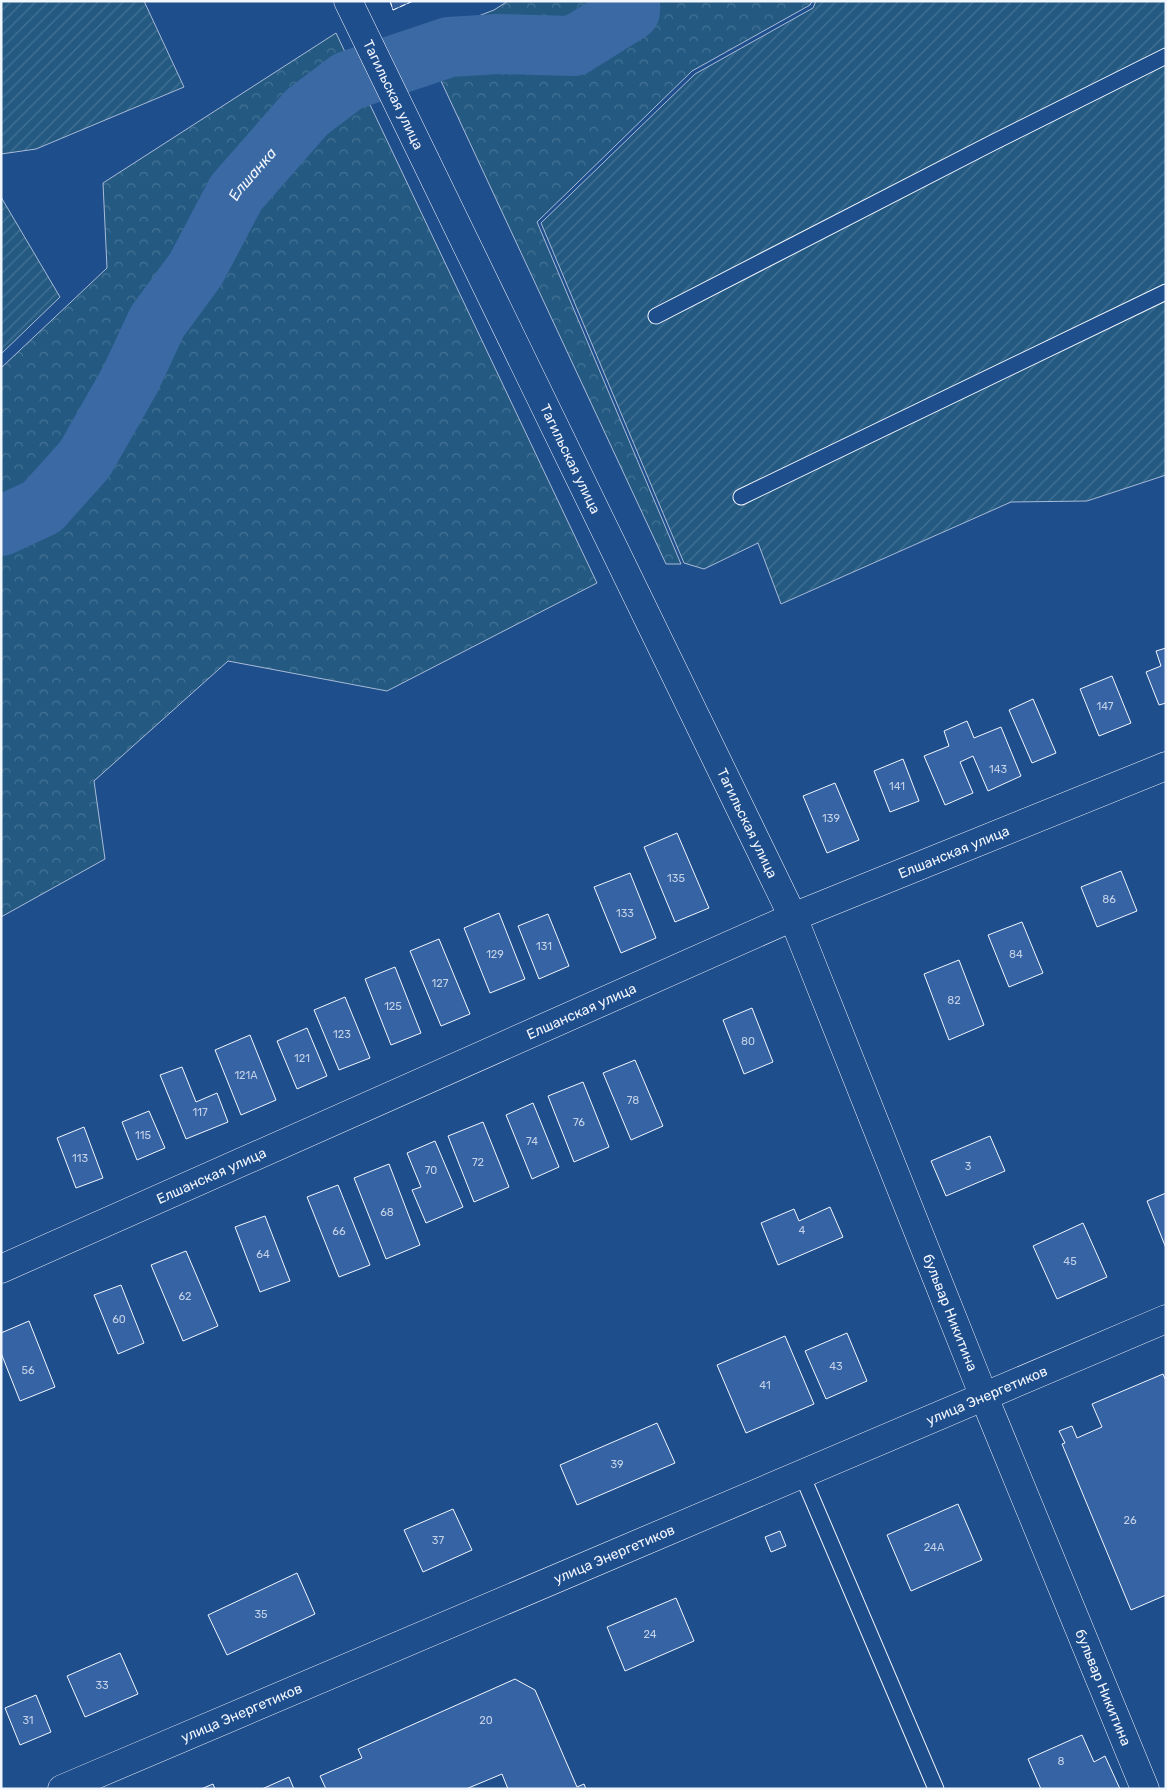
<svg xmlns="http://www.w3.org/2000/svg" width="1167" height="1790" font-family="Rubik,sans-serif">
<style>
.forest{fill:url(#forest-crowns);stroke:#a8bbd7}
.garden{fill:url(#garden-furrows);stroke:#a8bbd7}
.parking{fill:#305b95;stroke:#a8bbd7}
.lines{fill:none;stroke-linecap:round;stroke-linejoin:round}
.river{stroke:#3b69a3;stroke-width:60}
.building{fill:#3563a3;stroke:#f2f6ff}
.service-casing{stroke:#f2f6ff;stroke-width:17}
.minor-casing{stroke:#f2f6ff;stroke-width:29}
.primary-casing{stroke:#f2f6ff;stroke-width:29}
.service{stroke:#1f4e8c;stroke-width:15}
.minor{stroke:#1f4e8c;stroke-width:28}
.primary{stroke:#1f4e8c;stroke-width:28}
.fence{stroke:#f2f6ff;stroke-width:1;stroke-dasharray:6 2.5;stroke-linecap:butt}
.labels{text-anchor:middle;dominant-baseline:central;stroke-width:4;stroke-linejoin:round;paint-order:stroke}
.number-label{font-size:11px;fill:#c3d1e8}
.street-label{font-size:14px;fill:#f2f6ff;stroke:#1f4e8c}
.water-label{font-size:15px;font-style:italic;fill:#f2f6ff;stroke:#1f4e8c}
</style>
<defs>
<pattern id="forest-crowns" width="20" height="18" patternUnits="userSpaceOnUse" patternTransform="scale(1.25)"><rect width="20" height="18" fill="#245a82"/><path d="M2 6a3 3 0 1 1 6 0M12 15a3 3 0 1 1 6 0" fill="none" stroke="#447295"/></pattern>
<pattern id="garden-furrows" width="10" height="10" patternUnits="userSpaceOnUse" patternTransform="scale(1.25)"><rect width="10" height="10" fill="#245a82"/><path d="M-1 1l2-2M0 10L10 0M9 11l2-2" fill="none" stroke="#447295"/></pattern>
</defs>
<rect width="100%" height="100%" fill="#1f4e8c"/>
<g class="forest">
<polygon points="508,1 812,1 810,5 692,71 537,222 681,564 666,564 421,38 494,10"/>
<polygon points="336,33 597,583 387,691 228,661 94,781 105,859 1,917 1,368 107,268 103,183"/>
</g>
<g class="garden">
<polygon points="1,1 144,1 184,87 36,149 1,154"/>
<polygon points="816,1 1166,1 1166,475 1087,501 1011,502 781,604 758,543 704,569 684,563 541,223 695,74 813,8"/>
<polygon points="1,197 60,297 1,354"/>
</g>
<polygon class="parking" points="390,1 413,1 393,10"/>
<g class="lines">
<path class="river" id="s1" d="M1 526 42 507 85 459 130 380 157 322 196 269 236 193 307 112 348 81 449 47 498 44 574 46 630 11V1"/>
</g>
<g class="building">
<polygon points="1166,648 1166,703 1159,705 1146,672 1161,666 1156,651"/>
<polygon points="1112,676 1131,723 1099,736 1080,689"/>
<polygon points="1033,699 1056,753 1032,763 1009,710"/>
<polygon points="967,721 974,738 1001,727 1021,776 988,791 973,756 960,762 973,793 945,805 924,756 949,746 944,731"/>
<polygon points="903,759 919,801 890,812 874,771"/>
<polygon points="835,783 859,840 827,853 803,796"/>
<polygon points="677,833 709,908 675,922 644,847"/>
<polygon points="1121,871 1137,911 1097,927 1081,887"/>
<polygon points="630,873 656,938 621,953 594,887"/>
<polygon points="499,913 525,979 490,993 464,928"/>
<polygon points="548,914 569,966 539,979 518,926"/>
<polygon points="1022,922 1043,973 1009,987 988,935"/>
<polygon points="439,939 470,1014 441,1026 410,951"/>
<polygon points="959,960 984,1025 949,1040 924,974"/>
<polygon points="395,967 421,1033 391,1045 365,979"/>
<polygon points="345,997 370,1058 339,1070 314,1010"/>
<polygon points="752,1008 773,1062 744,1074 723,1020"/>
<polygon points="307,1028 327,1076 297,1089 277,1041"/>
<polygon points="250,1035 276,1100 241,1115 215,1050"/>
<polygon points="635,1060 663,1126 631,1140 603,1073"/>
<polygon points="182,1067 196,1102 217,1093 228,1122 186,1139 160,1075"/>
<polygon points="583,1082 609,1147 574,1162 548,1096"/>
<polygon points="533,1103 559,1167 532,1179 506,1115"/>
<polygon points="149,1111 165,1148 137,1160 122,1122"/>
<polygon points="483,1122 509,1187 474,1202 448,1136"/>
<polygon points="84,1127 103,1178 76,1188 57,1138"/>
<polygon points="990,1136 1005,1171 946,1196 931,1161"/>
<polygon points="435,1141 463,1207 426,1223 412,1190 421,1187 407,1153"/>
<polygon points="389,1164 420,1245 386,1259 354,1178"/>
<polygon points="338,1185 370,1265 339,1277 307,1197"/>
<polygon points="1166,1193 1166,1248 1147,1201"/>
<polygon points="830,1207 843,1237 778,1265 761,1223 794,1209 799,1221"/>
<polygon points="265,1216 290,1281 260,1292 235,1227"/>
<polygon points="1083,1223 1107,1277 1057,1299 1033,1246"/>
<polygon points="186,1251 218,1326 183,1341 151,1265"/>
<polygon points="121,1285 144,1343 118,1354 94,1295"/>
<polygon points="29,1321 55,1387 20,1401 1,1353 1,1333"/>
<polygon points="847,1333 867,1381 826,1399 805,1351"/>
<polygon points="785,1336 814,1404 746,1433 717,1365"/>
<polygon points="1163,1374 1166,1381 1166,1595 1131,1610 1062,1444 1065,1443 1059,1431 1072,1426 1077,1438 1102,1427 1092,1404"/>
<polygon points="657,1423 675,1463 577,1505 560,1465"/>
<polygon points="958,1504 982,1560 911,1591 887,1535"/>
<polygon points="453,1509 472,1550 423,1572 404,1530"/>
<polygon points="780,1531 786,1546 771,1552 765,1537"/>
<polygon points="297,1573 315,1614 227,1655 208,1615"/>
<polygon points="676,1598 694,1641 625,1671 607,1627"/>
<polygon points="120,1653 138,1694 85,1717 67,1676"/>
<polygon points="515,1679 535,1690 577,1787 584,1784 586,1789 508,1789 502,1774 466,1789 326,1789 320,1776 362,1758 358,1749"/>
<polygon points="36,1695 51,1732 20,1745 5,1708"/>
<polygon points="1082,1735 1094,1762 1105,1756 1120,1789 1041,1789 1028,1759"/>
<polygon points="289,1777 294,1789 262,1789"/>
<polygon points="213,1784 215,1789 201,1789"/>
</g>
<g class="lines">
<g class="service-casing">
<g id="service">
<polyline points="656,316 992,143 1166,56"/>
<polyline points="741,497 1166,292"/>
<polyline points="802,1475 936,1789"/>
</g>
</g>
<g class="minor-casing">
<g id="minor">
<path id="s2" d="M984 1397 1145 1789"/>
</g>
</g>
<g class="primary-casing">
<g id="primary">
<path id="s3" d="M348 1 793 917 984 1397"/>
<path id="s4" d="M1 1269 793 917 1166 766"/>
<path id="s5" d="M62 1789 1166 1319"/>
</g>
</g>
<use href="#service" class="service"/>
<use href="#minor" class="minor"/>
<use href="#primary" class="primary"/>
<polyline class="fence" points="390,1 393,10 413,1"/>
</g>
<g class="labels">
<g class="number-label">
<text x="1105" y="706">147</text>
<text x="998" y="769">143</text>
<text x="897" y="786">141</text>
<text x="831" y="818">139</text>
<text x="676" y="878">135</text>
<text x="1109" y="899">86</text>
<text x="625" y="913">133</text>
<text x="544" y="946">131</text>
<text x="495" y="954">129</text>
<text x="1016" y="954">84</text>
<text x="440" y="983">127</text>
<text x="954" y="1000">82</text>
<text x="393" y="1006">125</text>
<text x="342" y="1034">123</text>
<text x="748" y="1041">80</text>
<text x="302" y="1058">121</text>
<text x="246" y="1075">121А</text>
<text x="633" y="1100">78</text>
<text x="200" y="1112">117</text>
<text x="579" y="1122">76</text>
<text x="143" y="1135">115</text>
<text x="532" y="1141">74</text>
<text x="80" y="1158">113</text>
<text x="478" y="1162">72</text>
<text x="968" y="1166">3</text>
<text x="431" y="1170">70</text>
<text x="387" y="1212">68</text>
<text x="802" y="1230">4</text>
<text x="339" y="1231">66</text>
<text x="263" y="1254">64</text>
<text x="1070" y="1261">45</text>
<text x="185" y="1296">62</text>
<text x="119" y="1319">60</text>
<text x="836" y="1366">43</text>
<text x="28" y="1370">56</text>
<text x="765" y="1385">41</text>
<text x="617" y="1464">39</text>
<text x="1130" y="1520">26</text>
<text x="438" y="1540">37</text>
<text x="934" y="1547">24А</text>
<text x="261" y="1614">35</text>
<text x="650" y="1634">24</text>
<text x="102" y="1685">33</text>
<text x="28" y="1720">31</text>
<text x="486" y="1720">20</text>
<text x="1061" y="1761">8</text>
</g>
<g class="street-label">
<text stroke="none"><textPath href="#s3" startOffset="104">Тагильская улица</textPath></text>
<text stroke="none"><textPath href="#s3" startOffset="509">Тагильская улица</textPath></text>
<text stroke="none"><textPath href="#s3" startOffset="914">Тагильская улица</textPath></text>
<text stroke="none"><textPath href="#s4" startOffset="1040">Елшанская улица</textPath></text>
<text stroke="none"><textPath href="#s4" startOffset="635">Елшанская улица</textPath></text>
<text stroke="none"><textPath href="#s4" startOffset="230">Елшанская улица</textPath></text>
<text stroke="none"><textPath href="#s3" startOffset="1444">бульвар Никитина</textPath></text>
<text stroke="none"><textPath href="#s5" startOffset="1005">улица Энергетиков</textPath></text>
<text stroke="none"><textPath href="#s5" startOffset="600">улица Энергетиков</textPath></text>
<text stroke="none"><textPath href="#s2" startOffset="314">бульвар Никитина</textPath></text>
<text stroke="none"><textPath href="#s5" startOffset="195">улица Энергетиков</textPath></text>
</g>
<g class="water-label">
<text stroke="none"><textPath href="#s1" startOffset="441">Елшанка</textPath></text>
</g>
</g>
<rect width="1167" height="1790" fill="none" stroke="#f2f6ff" stroke-width="5"/>
</svg>
